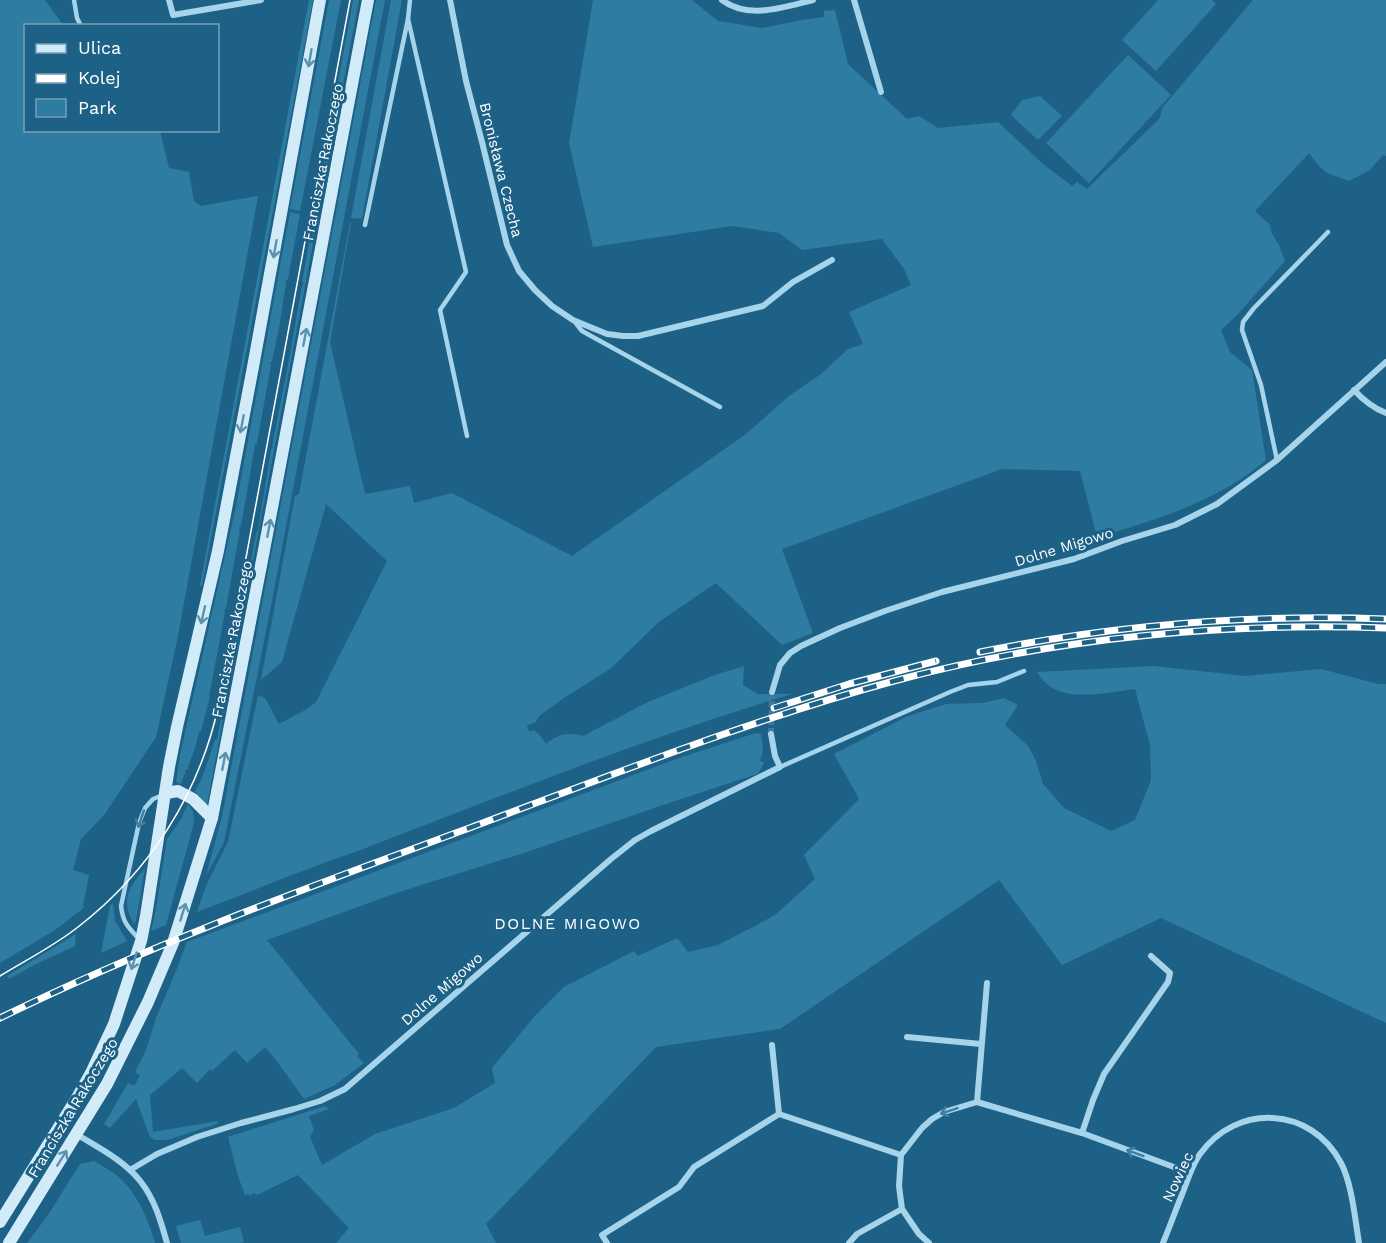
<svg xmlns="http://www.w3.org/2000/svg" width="1386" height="1243" font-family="'Work Sans',sans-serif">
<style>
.green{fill:#2e7ca2}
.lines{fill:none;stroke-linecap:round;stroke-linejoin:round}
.street-tunnel{stroke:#3f7a98;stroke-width:6;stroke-dasharray:6 3;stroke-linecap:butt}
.lane{stroke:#a5d4eb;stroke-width:4.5}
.street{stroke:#a5d4eb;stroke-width:6}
.secondary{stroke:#d1ebf8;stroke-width:12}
.tram{stroke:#fff;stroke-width:1.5}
.rail-casing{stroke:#fff;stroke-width:7}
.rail{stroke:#1d6286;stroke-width:4.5;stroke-dasharray:14;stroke-linecap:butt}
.oneway{stroke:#5c92ae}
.oneway2{stroke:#3f7e9f}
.labels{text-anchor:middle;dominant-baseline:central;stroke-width:6;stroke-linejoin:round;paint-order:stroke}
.street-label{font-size:15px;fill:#fff;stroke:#1d6286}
.neighbourhood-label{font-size:16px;letter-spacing:1.5px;fill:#fff;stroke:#1d6286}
</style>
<rect width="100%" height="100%" fill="#1d6286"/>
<g class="green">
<polygon points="0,0 45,0 63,25 26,26 26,130 160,131 169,168 189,172 194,201 201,206 258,196 178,636 156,737 104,815 81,839 73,870 89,875 83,906 85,907 55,930 0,963"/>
<polygon points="309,0 313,0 202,586 200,585"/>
<polygon points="329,0 341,0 300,211 290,209"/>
<polygon points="353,0 359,0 207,805 195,791 202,778 215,740 217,739 225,698 227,697 226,695 241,615 242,614 242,611 256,533 258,530 271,450 273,447 272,446 288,365 302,286 304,283 302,282"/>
<polygon points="376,0 385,0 272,601 224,842 206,876 222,816"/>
<polygon points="391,0 402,0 362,219 351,218"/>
<path d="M593 0H692L718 21 762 28 802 20 824 17V11L835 10 848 64 907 119 919 116 938 128 998 122 1043 164 1072 186 1077 182 1087 189 1160 118 1162 108 1253 0H1386V156L1383 155 1370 170 1349 181 1327 173 1318 165 1309 153 1255 211 1270 225 1272 234 1279 245 1285 261 1238 314 1221 330 1230 352 1252 370 1266 460C1221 500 1154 521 1097 537L1080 471 1002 469 782 549 813 633 782 645 716 583 660 621 610 669 564 698 539 716 536 722 528 725 527 728 530 732 534 730 538 733 546 744C558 734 568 732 583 736L648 702 712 676 744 666 743 685 758 694H792C651 736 514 791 376 844 354 853 330 860 308 869 271 883 234 898 197 912L206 886 228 842 258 695 265 698 279 724 307 709 316 702 387 561 326 504 282 662 261 680 295 496 299 494 350 223H351L330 342 365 494 410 486 414 503 452 493 572 556 746 434 789 396 821 374 848 349 863 344 849 312 911 285 904 269 882 239 802 250 779 233 732 226 593 247 569 143Z"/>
<polygon points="1158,0 1212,0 1216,4 1156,71 1122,40"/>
<polygon points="1128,55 1171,95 1089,183 1046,143"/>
<polygon points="1040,96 1062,116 1038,140 1011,115 1022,100"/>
<polygon points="290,212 300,214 288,279 285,282 286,283 279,328 272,361 270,363 271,365 257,443 255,445 241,526 239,528 240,530 226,608 224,611 225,612 210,692 209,694 210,696 201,731 199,732 195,748 187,770 185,770 185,773 181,784 176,782 180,755 235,511"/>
<path d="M1153 666 1246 676 1321 669 1378 684H1386V1023L1161 918 1062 965 999 880 780 1029 656 1047 486 1224 496 1243H336L349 1228 298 1175 257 1195 254 1193 250 1196 249 1194 245 1195 238 1176 228 1137 325 1106 329 1109 309 1116 314 1130 310 1137 322 1165 375 1134 454 1108 495 1083 492 1068 533 1018 564 987 634 951 638 956 677 938 688 952 718 945 751 928 775 915 815 879 804 855 859 799 834 754 908 716 946 704 982 703 1004 698 1018 705 1005 725 1028 746 1036 761 1043 784 1064 808 1111 831 1135 820 1151 780 1150 745 1135 689C1111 692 1066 703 1046 683 1042 680 1039 675 1037 672Z"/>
<polygon points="756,733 761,734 763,751 760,761 764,762 761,769 757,774 660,806 527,852 399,892 267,940 359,1054 357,1056 364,1063 335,1085 304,1099 279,1064 265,1047 247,1063 235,1050 212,1071 210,1069 197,1083 182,1068 150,1095 153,1132 218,1121 217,1124 167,1140 155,1140 150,1137 136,1099 110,1128 104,1124 128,1083 134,1086 140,1076 135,1072 146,1050 156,1018 176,971 187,942 572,798 679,758"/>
<polygon points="188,804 193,811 194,823 166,925 151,931 156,909 167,839 181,819"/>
<path d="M145 868 136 921 134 924C120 899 129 888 145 868Z"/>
<polygon points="113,903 115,921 127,941 101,953 110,906"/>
<polygon points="76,934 75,946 34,965 9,979 7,976"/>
<path d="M94 1161C101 1165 108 1169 115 1174 136 1190 148 1218 155 1243H27L48 1215 80 1164Z"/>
<polygon points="200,1220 205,1236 240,1227 244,1242 240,1243 181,1243 176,1226"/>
</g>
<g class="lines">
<polyline class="street-tunnel" points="771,734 772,692"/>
<g class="lane">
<polyline points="74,0 77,18 81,26"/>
<polyline points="408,19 466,272 440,310 467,436"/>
<polyline points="365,225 408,19 410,0"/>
<polyline points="575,322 582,331 720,407"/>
<polyline points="1277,460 1261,385 1242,330 1243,322 1254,308 1328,232"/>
<polyline points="780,767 950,692 968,685 997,682 1024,671"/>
<path d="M139 939C128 927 123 923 121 906L139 823 145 808 153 799 163 795"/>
</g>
<g class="street">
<polyline points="169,0 173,15 261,0"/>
<polyline points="450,0 466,81 482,142 507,245 519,271 535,290 552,306 573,320 607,334 623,336 638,336 763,306 793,282 832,260"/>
<path d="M722 0C748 20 785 7 813 0"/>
<polyline points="854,0 881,92"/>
<path d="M1354 390C1364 401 1373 408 1386 413"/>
<polyline points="772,692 780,665 790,653 801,646 840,628 885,611 942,592 1074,559 1122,541 1175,525 1217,504 1277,460 1386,362"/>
<polyline points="907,1037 981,1044"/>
<polyline points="772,1045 779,1114"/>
<polyline points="977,1102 987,983"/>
<polyline points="1082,1133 1093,1100 1104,1074 1168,982 1170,973 1151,956"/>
<path d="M76 1134C99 1148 125 1161 141 1182 155 1200 161 1222 167 1243"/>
<polyline points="130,1170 157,1154 197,1137 241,1123 294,1109 320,1101 345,1089 611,859 635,840 651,831 780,767 775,756 771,734"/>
<polyline points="607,1243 602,1235 679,1187 694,1167 779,1114 901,1155"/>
<polyline points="849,1243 857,1234 902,1209"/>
<polyline points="929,1243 919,1234 902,1209 899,1186 901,1155 922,1128 932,1119 944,1112 977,1102 1082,1133 1190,1173"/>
<path d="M1163 1243C1170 1226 1176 1209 1183 1192 1188 1179 1192 1165 1200 1154 1237 1103 1311 1106 1341 1163 1352 1184 1355 1219 1359 1243"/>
</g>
<g class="secondary">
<polyline points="166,793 178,791 193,799 212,818"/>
<polyline points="0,1222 77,1098 91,1073 114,1024 141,941 146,916 169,767 177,727 218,551 253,367 320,0"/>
<polyline points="9,1243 107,1084 148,1002 173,943 212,818 264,550 368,0"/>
</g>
<path class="tram" d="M0 976C26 960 54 946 78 927 149 872 198 796 218 708L350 0"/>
<g class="rail-casing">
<g id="rail">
<path d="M980 652C1114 625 1249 614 1386 619"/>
<polyline points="774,708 849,684 936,661"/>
<path d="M0 1018C155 942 318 884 480 824 617 773 753 719 894 681 1055 638 1220 622 1386 628"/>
</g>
</g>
<use href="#rail" class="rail"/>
</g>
<defs><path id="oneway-shaft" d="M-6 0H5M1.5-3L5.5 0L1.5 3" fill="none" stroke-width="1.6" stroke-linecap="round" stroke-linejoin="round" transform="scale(1.5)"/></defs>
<g class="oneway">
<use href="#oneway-shaft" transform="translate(310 58) rotate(100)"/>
<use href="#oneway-shaft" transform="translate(275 249) rotate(100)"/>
<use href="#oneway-shaft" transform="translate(305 337) rotate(-79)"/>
<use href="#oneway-shaft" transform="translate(242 424) rotate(101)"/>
<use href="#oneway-shaft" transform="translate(269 528) rotate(-79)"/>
<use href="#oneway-shaft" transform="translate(203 615) rotate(103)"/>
<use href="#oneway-shaft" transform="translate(224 761) rotate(-79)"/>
<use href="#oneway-shaft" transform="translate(183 912) rotate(-73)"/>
<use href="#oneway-shaft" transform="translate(134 961) rotate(108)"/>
<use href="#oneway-shaft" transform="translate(62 1158) rotate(-58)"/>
</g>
<g class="oneway2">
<use href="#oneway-shaft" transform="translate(141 819) rotate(109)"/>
<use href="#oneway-shaft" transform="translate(949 1111) rotate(161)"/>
<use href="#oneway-shaft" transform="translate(1135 1153) rotate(-160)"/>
</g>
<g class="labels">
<g class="street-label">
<text transform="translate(323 162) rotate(-79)">Franciszka Rakoczego</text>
<text transform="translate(501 170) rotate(76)">Bronisława Czecha</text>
<text transform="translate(1064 547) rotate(-17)">Dolne Migowo</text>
<text transform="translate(232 639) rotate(-79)">Franciszka Rakoczego</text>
<text transform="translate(442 989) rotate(-41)">Dolne Migowo</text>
<text transform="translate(73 1108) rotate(-59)">Franciszka Rakoczego</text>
<text transform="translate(1178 1177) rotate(-65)">Nowiec</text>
</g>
<g class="neighbourhood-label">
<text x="568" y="923">DOLNE MIGOWO</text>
</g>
</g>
<rect x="24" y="24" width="195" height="108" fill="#1d6286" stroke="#77a1b6" stroke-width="1.5"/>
<rect x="36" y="44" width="30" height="9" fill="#d1ebf8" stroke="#77a1b6" stroke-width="1.5"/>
<text x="78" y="54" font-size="18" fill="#ffffff">Ulica</text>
<rect x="36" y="74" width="30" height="9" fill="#ffffff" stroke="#77a1b6" stroke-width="1.5"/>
<text x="78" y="84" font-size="18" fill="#ffffff">Kolej</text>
<rect x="36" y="99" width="30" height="18" fill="#2e7ca2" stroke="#77a1b6" stroke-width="1.5"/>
<text x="78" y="114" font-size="18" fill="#ffffff">Park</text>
</svg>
